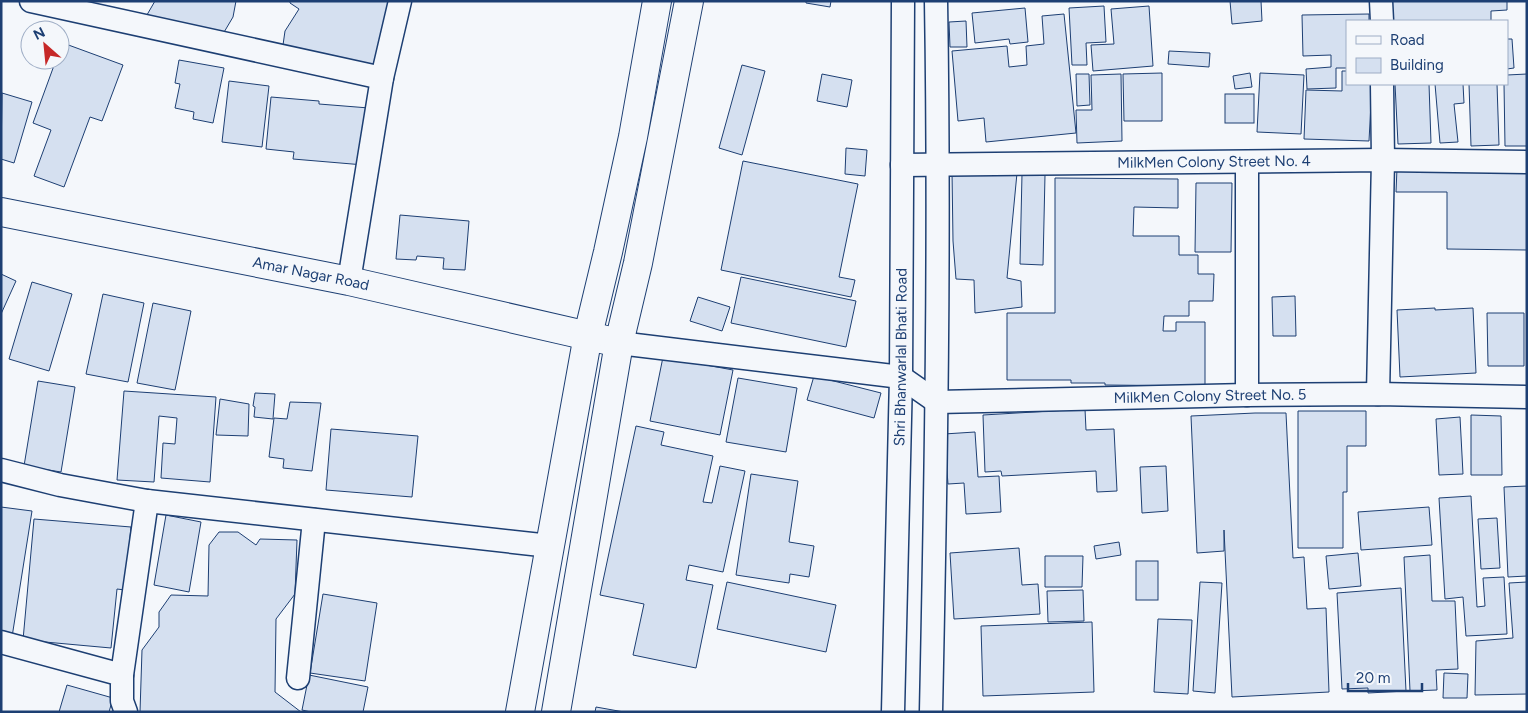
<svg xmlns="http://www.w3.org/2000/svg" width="1528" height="713" font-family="Figtree,sans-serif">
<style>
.building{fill:#d5e0f0;stroke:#1d3f73}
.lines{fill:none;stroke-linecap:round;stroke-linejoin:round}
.minor-casing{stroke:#1d3f73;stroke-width:25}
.tertiary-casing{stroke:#1d3f73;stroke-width:30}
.primary-casing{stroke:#1d3f73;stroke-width:30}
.minor{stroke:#f4f7fb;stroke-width:22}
.tertiary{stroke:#f4f7fb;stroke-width:28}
.primary{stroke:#f4f7fb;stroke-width:28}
.labels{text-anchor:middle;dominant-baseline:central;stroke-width:4;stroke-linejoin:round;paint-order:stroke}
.street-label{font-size:15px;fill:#1d3f73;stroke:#f4f7fb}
</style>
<rect width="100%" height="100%" fill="#f4f7fb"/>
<g class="building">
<polygon points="155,1 236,1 233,17 220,39 144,20"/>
<polygon points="290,1 392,1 380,69 282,52 285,31 299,9 290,3"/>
<polygon points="806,1 831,1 830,7 806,3"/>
<polygon points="1230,1 1261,1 1262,21 1232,24"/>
<polygon points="1392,1 1507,1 1507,10 1491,11 1491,21 1393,21"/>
<polygon points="1104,6 1106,42 1086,43 1087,65 1072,65 1069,8"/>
<polygon points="1149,6 1153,66 1093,71 1091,45 1114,44 1111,9"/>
<polygon points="1025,8 1028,42 1010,44 1009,39 975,43 972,13"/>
<polygon points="1064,14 1076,133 986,142 984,118 958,121 952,51 1007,46 1009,67 1027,65 1026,46 1044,44 1042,16"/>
<polygon points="1369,14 1369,21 1347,21 1347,68 1336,68 1336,88 1307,89 1306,69 1331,67 1331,55 1303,56 1302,15"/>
<polygon points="966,21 967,47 950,47 949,22"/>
<polygon points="1507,39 1512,39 1514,68 1507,69"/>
<polygon points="63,43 123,65 102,121 90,117 64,187 34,176 51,130 33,123 56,60 60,60 60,50"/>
<polygon points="1169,51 1210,53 1209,67 1168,64"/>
<polygon points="179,60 224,68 213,123 193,119 194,112 175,108 180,84 175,83"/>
<polygon points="742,65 765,71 742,155 719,148"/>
<polygon points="1342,71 1347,71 1347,84 1372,84 1369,141 1304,139 1306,90 1342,91"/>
<polygon points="1162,73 1162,121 1124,121 1123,74"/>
<polygon points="1250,73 1252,87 1235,89 1233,76"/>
<polygon points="1260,73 1304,75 1301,134 1257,132"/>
<polygon points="822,74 852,80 847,107 817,101"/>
<polygon points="1076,74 1089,74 1090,105 1077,106"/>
<polygon points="1121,74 1122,141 1077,143 1076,110 1092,110 1091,75"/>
<polygon points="1527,74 1527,146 1505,146 1504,84 1507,84 1507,75"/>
<polygon points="229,81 269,86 262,147 222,142"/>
<polygon points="1395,84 1429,84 1431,143 1398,144"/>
<polygon points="1435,84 1463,84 1464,103 1454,104 1458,142 1440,143"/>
<polygon points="1469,84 1497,84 1499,145 1471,146"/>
<polygon points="2,93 32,102 14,163 1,159"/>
<rect x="1225" y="94" width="29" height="29"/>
<polygon points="271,97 319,101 319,104 369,108 364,165 293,159 294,152 266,149"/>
<polygon points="846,148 867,150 865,176 845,174"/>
<polygon points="743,161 858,184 839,277 855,280 851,297 721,270"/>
<polygon points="1397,168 1527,169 1527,250 1447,249 1447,192 1396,192"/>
<polygon points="952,172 1017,173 1007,278 1021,281 1022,307 975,313 974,280 956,279 953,241"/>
<polygon points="1022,174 1045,175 1043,265 1020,264"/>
<polygon points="1055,178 1178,179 1178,208 1134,207 1133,236 1179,236 1179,255 1198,255 1198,274 1214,274 1213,301 1189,301 1189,316 1164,316 1163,331 1176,331 1176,322 1205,322 1205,386 1105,385 1105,383 1071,383 1071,380 1007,380 1007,313 1055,313"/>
<polygon points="1196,183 1232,183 1231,252 1195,252"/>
<polygon points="400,215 469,221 465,270 443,269 444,258 417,256 416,260 396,259"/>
<polygon points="1,274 16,281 1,314"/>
<polygon points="741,277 856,301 846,347 731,323"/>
<polygon points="32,282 72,294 49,371 9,359"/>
<polygon points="103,294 144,303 128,382 86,374"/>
<polygon points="1295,296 1296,336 1273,336 1272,297"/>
<polygon points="698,297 730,307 722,331 690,321"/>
<polygon points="153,303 191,311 175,390 137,383"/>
<polygon points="1435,308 1435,310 1473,308 1476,373 1400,377 1397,310"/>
<polygon points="1487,313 1524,313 1524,366 1488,366"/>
<polygon points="663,357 733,370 720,435 650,421"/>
<polygon points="814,376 881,393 874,418 807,400"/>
<polygon points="738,378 797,388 786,452 726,442"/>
<polygon points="38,381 75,387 61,472 24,466"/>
<polygon points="124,391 216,397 210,482 161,478 163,443 175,444 177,418 159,416 154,482 117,480"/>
<polygon points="255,393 275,394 273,419 254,417 255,407 253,406"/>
<polygon points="220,399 249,404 248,436 216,435"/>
<polygon points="290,402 321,403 312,471 283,468 284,459 269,457 274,418 287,419"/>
<polygon points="1085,409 1086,430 1114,429 1117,491 1097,492 1096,471 1002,476 1001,471 985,472 983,415"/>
<polygon points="1298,411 1366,411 1366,446 1347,446 1347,492 1343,492 1343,548 1298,548"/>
<polygon points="1255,413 1286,413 1293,558 1304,557 1307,609 1326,608 1329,692 1232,697 1224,530 1224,551 1197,553 1191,416"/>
<polygon points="1471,415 1501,416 1502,475 1471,475"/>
<polygon points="1460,417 1463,474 1439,475 1436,419"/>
<polygon points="636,426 664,432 661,445 713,456 703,502 712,503 720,466 745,471 723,572 689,565 686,580 713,585 696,668 633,655 644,604 600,595"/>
<polygon points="331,429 418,436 412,497 326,490"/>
<polygon points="975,432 978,477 999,476 1001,512 966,514 964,483 948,484 944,434"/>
<polygon points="1166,466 1168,511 1142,513 1140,467"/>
<polygon points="751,474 798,481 789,542 814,546 809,577 790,574 789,583 736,575"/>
<polygon points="1527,486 1527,576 1508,577 1504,487"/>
<polygon points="1471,496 1477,607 1485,606 1483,578 1504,577 1507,634 1466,636 1463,597 1445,599 1439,498"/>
<polygon points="1,507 32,511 12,637 1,635"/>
<polygon points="1429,507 1432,545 1361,550 1358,512"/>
<polygon points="166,515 201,522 189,592 154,585"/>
<polygon points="1497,518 1500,568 1481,569 1478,519"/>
<polygon points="34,519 131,527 125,590 117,589 111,648 23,640"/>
<polygon points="219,532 238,532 256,545 260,539 297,540 295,594 276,619 275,692 301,712 140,712 142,650 159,627 159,612 171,595 208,596 209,545"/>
<polygon points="1119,542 1121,555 1096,559 1094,546"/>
<polygon points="1019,548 1022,585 1038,584 1040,614 954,619 950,553"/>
<polygon points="1358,553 1361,586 1329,589 1326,556"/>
<polygon points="1430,555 1432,601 1455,601 1458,669 1436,670 1437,690 1410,691 1404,557"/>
<polygon points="1045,556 1083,556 1082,587 1045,587"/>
<rect x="1136" y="561" width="22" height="39"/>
<polygon points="727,582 836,605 826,652 717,629"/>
<polygon points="1200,582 1222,583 1215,693 1193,691"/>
<polygon points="1527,582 1527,694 1475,695 1476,641 1513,638 1509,583"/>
<polygon points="1401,588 1406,691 1368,693 1368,688 1342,689 1337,593"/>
<polygon points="1083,590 1084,621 1048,622 1047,591"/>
<polygon points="323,594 377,603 365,681 310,673"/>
<polygon points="1158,619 1192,620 1188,694 1154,692"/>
<polygon points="1092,622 1094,692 983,696 981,626"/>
<polygon points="1444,673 1468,674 1467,698 1443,698"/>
<polygon points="309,675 368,687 363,712 311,712 302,710"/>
<polygon points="67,685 113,698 109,712 59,712"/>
<polygon points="596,707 624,712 595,712"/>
</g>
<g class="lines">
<g class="minor-casing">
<g id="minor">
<polyline points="31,1 382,78"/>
<polyline points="1381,1 1382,21"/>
<path id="s1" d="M902 165 1383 160 1527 162"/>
<polyline points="349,281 382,78 400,1"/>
<path id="s2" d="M619 343 901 377 937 402 1247 395 1378 394 1527 397"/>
<polyline points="1378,394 1383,160 1382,84"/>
<polyline points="1247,395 1247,162"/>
<polyline points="1,470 60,485 147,501 550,546"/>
<polyline points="1,642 122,675 122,701 126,712"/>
<polyline points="122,675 147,501"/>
<polyline points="298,678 314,520"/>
<path id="s3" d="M893 712 901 377 903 1"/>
<path d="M931 712C936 475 940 238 936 1"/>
</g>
</g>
<g class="tertiary-casing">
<g id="tertiary">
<path id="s4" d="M1 212 349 281 619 343"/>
</g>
</g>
<g class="primary-casing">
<g id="primary">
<polyline points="520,712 588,335 608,252 633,137 657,1"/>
<polyline points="556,712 619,343 638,263 689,1"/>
</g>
</g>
<use href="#minor" class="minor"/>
<use href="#tertiary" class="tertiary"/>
<use href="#primary" class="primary"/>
</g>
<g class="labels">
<g class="street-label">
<text stroke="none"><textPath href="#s1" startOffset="312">MilkMen Colony Street No. 4</textPath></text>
<text stroke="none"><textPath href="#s4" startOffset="316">Amar Nagar Road</textPath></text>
<text stroke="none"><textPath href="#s3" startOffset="355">Shri Bhanwarlal Bhati Road</textPath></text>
<text stroke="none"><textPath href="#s2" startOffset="601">MilkMen Colony Street No. 5</textPath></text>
</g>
</g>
<rect width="1528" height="713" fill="none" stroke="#1d3f73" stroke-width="5"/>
<rect x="1346" y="20" width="162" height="65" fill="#f4f7fb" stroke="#9eadc5"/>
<rect x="1356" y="36" width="25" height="8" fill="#f4f7fb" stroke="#9eadc5"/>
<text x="1390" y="45" font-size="15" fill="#1d3f73">Road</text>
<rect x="1356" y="58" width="25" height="15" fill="#d5e0f0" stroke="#9eadc5"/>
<text x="1390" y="70" font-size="15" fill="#1d3f73">Building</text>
<g transform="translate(45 45) rotate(333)"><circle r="24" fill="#f4f7fb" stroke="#9eadc5"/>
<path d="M0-4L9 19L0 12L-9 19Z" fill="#c62828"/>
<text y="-8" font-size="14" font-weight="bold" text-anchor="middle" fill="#1d3f73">N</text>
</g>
<path d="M1348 683v8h74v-8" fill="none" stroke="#1d3f73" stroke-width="2.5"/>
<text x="1356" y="683" font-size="15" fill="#1d3f73" stroke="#f4f7fb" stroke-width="4" paint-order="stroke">20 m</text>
</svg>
